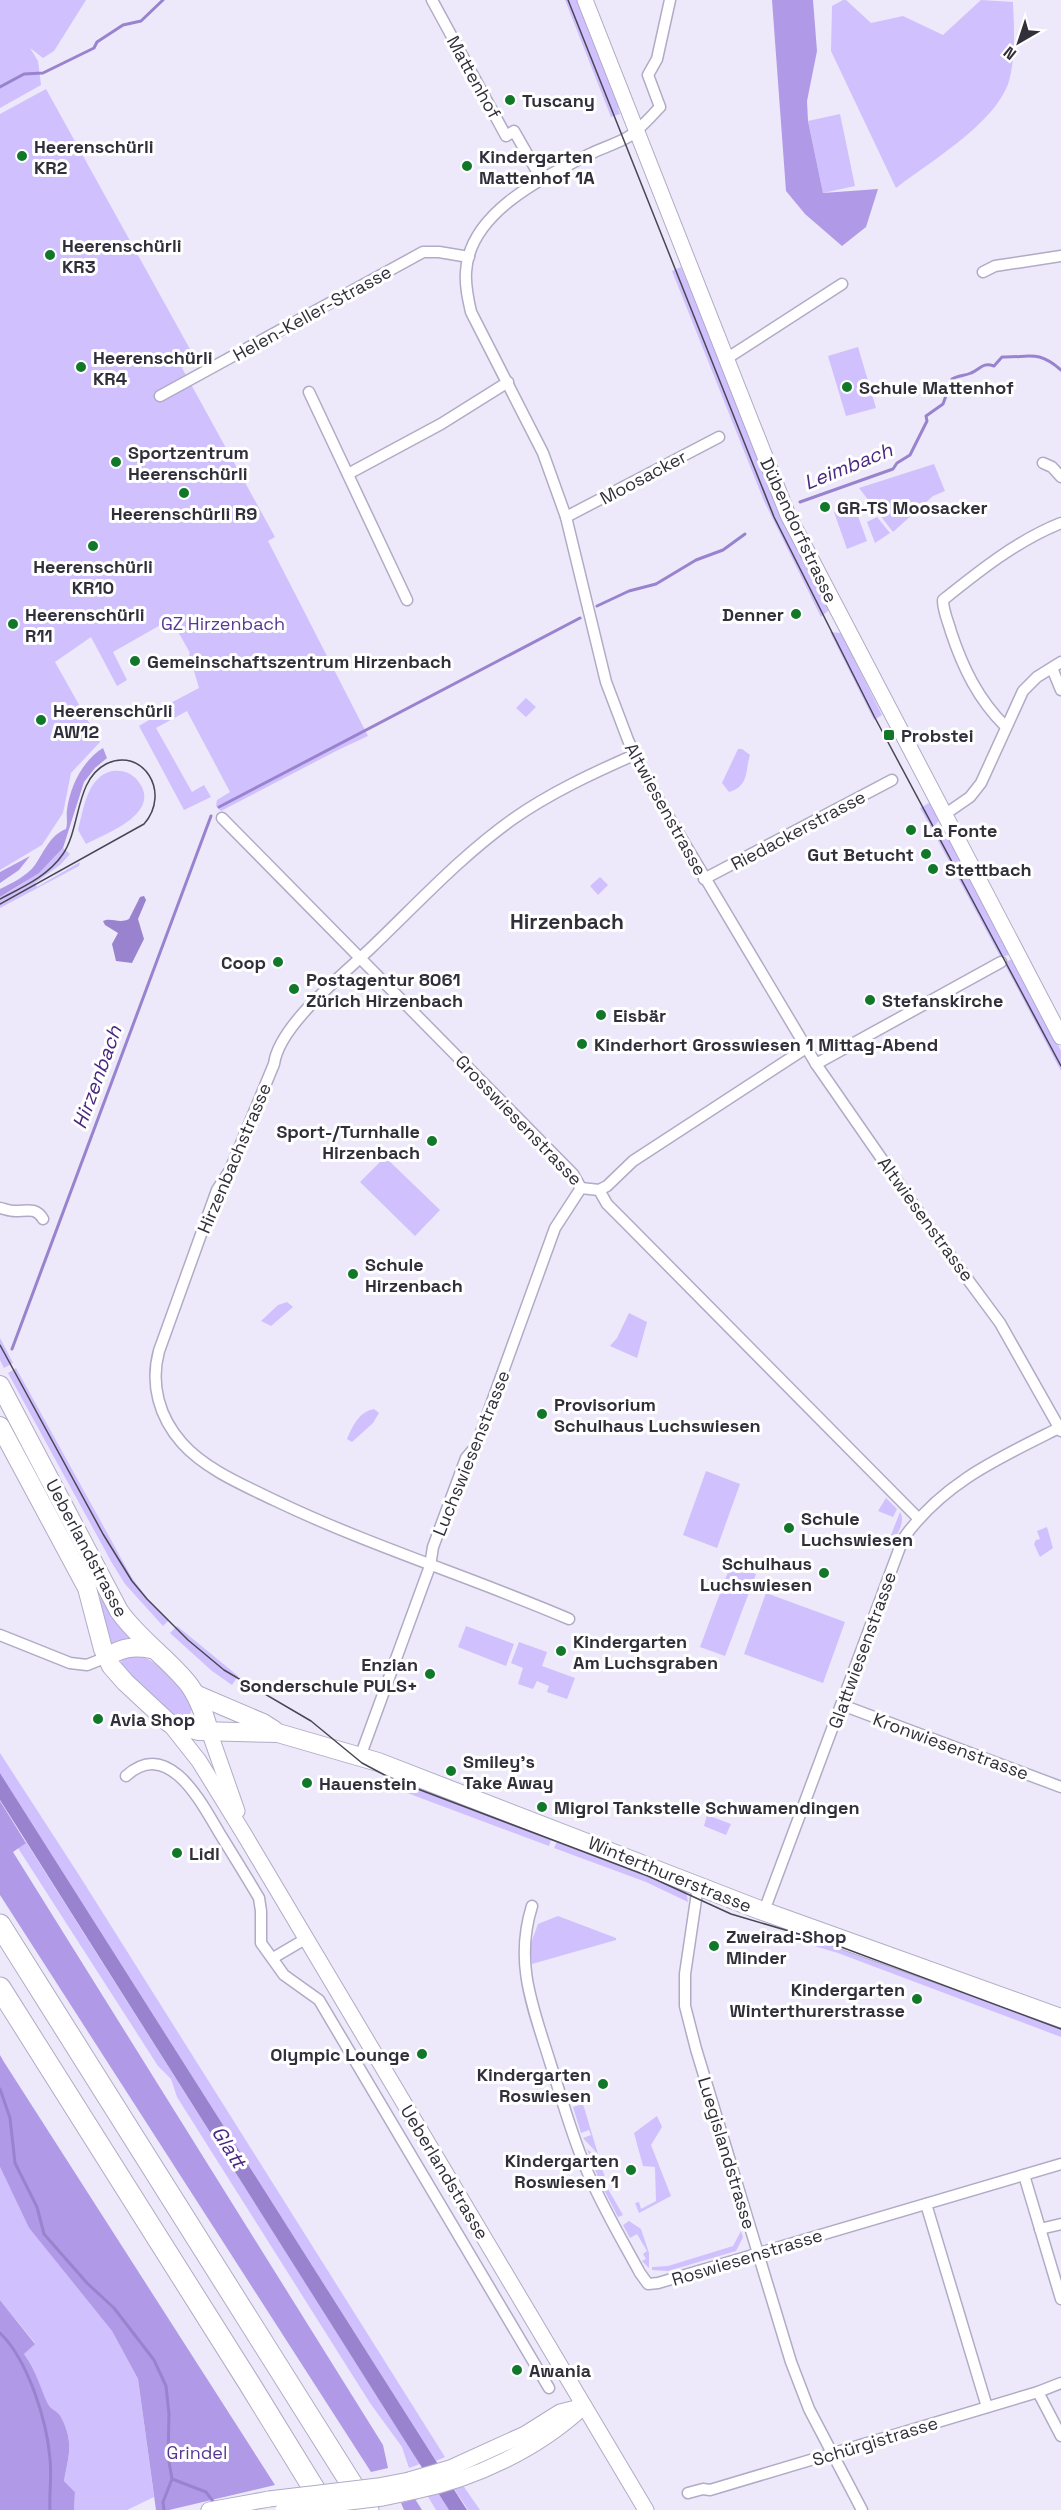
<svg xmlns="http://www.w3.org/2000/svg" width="1061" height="2510" font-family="'Space Grotesk',sans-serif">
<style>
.green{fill:#d0c0fd}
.forest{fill:#b09ae7}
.water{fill:#9983ce}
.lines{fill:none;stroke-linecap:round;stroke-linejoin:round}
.stream{stroke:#9983ce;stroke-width:3}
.street-casing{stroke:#b1abc6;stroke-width:13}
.secondary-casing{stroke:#b1abc6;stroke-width:17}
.primary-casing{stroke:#b1abc6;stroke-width:20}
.highway-casing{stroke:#b1abc6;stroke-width:23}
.street{stroke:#fff;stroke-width:10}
.secondary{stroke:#fff;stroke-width:15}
.primary{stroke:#fff;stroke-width:18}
.highway{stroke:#fff;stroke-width:21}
.tram{stroke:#494753;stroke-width:1.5}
.secondary-bridge-casing{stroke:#b1abc6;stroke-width:17;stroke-linecap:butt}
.secondary-bridge{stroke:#fff;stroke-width:15}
.poi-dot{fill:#11782a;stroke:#fff;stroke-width:2}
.labels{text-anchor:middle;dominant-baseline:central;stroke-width:6;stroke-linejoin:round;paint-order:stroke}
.street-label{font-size:18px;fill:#312f3a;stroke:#fff}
.poi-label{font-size:18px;font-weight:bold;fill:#312f3a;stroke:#fff;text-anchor:start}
.park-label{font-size:18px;fill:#583892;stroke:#fff}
.water-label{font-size:20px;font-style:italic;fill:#4a2880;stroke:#fff}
.quarter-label{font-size:21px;font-weight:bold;fill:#312f3a;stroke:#fff}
</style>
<rect width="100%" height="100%" fill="#ede9fa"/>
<g class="green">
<polygon points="0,0 86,0 54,51 43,58 30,48 38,61 41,85 0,108"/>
<polygon points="565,0 577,0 620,107 618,108 620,114 611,117"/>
<path d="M843 0H846L871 23 903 16 943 35 981 0 1013 2C1014 28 1016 56 1009 81 996 123 931 161 896 188L831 51 832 6Z"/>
<polygon points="46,89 196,360 182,368 275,537 268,541 368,736 338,750 221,811 216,806 217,800 230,792 187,711 156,728 192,792 204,785 211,797 184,810 139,726 166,710 165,706 199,688 189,654 190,653 171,619 113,652 127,680 117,686 91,637 55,662 100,742 71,773 63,813 42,845 0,870 0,114"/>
<polygon points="840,114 855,186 823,193 808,121"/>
<polygon points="681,267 786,525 829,610 821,617 764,501 672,271"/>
<polygon points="858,347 876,408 846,416 828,356"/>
<polygon points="934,464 945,491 933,496 893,532 859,488"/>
<polygon points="854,505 867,541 847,549 834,512"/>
<polygon points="877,517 890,533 875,543 867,522"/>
<polygon points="830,632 841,633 882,715 874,720"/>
<polygon points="526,698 536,707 526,717 516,708"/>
<path d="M738 749H742L750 755C745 769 750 786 729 792L722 783Z"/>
<path d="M112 771C122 770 131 772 138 781 163 813 107 833 86 844L78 830C84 808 87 777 112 771Z"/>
<polygon points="931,802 940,819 932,829 920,808"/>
<polygon points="946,836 948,837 1010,954 1001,958 937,839"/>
<path d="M63 848 70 854 60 865 35 883 37 887 80 862 79 866 0 908V897C24 884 45 869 63 848Z"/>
<polygon points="600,877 608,885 598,895 590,886"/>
<polygon points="1014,958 1061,1051 1061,1071 1004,963"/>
<polygon points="385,1157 440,1210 415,1236 360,1182"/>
<polygon points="287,1302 293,1307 271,1326 261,1321 278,1305"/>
<polygon points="629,1313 647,1322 637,1358 610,1346 617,1338"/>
<polygon points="0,1338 13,1363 4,1368 0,1360"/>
<polygon points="16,1368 132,1578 148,1599 169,1620 163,1626 125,1584 112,1563 8,1373"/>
<path d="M374 1409 379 1413 373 1423 352 1442 347 1439C353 1425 359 1412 374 1409Z"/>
<polygon points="706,1471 740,1484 717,1548 683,1535"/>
<polygon points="886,1498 897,1509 893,1517 878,1511"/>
<path d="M900 1512C907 1523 894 1538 889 1550L886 1548Z"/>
<polygon points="1047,1527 1053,1548 1040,1557 1034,1544 1036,1540 1040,1539 1037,1531"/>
<polygon points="731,1564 756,1574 725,1656 700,1647"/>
<polygon points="766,1593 845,1622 823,1683 744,1654"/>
<polygon points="104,1597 131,1641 111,1647 99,1599"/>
<polygon points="177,1626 238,1676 232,1685 212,1671 170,1633"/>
<polygon points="466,1626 514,1644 506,1666 458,1647"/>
<polygon points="519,1642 547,1652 542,1666 575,1678 567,1699 547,1692 549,1686 537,1681 533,1689 518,1684 523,1668 511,1663"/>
<path d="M122 1656C129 1656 136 1655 142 1657 159 1660 184 1692 192 1707L190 1715 183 1718 175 1716 123 1668 121 1665Z"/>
<polygon points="0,1753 79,1875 445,2457 436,2461 0,1773"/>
<polygon points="399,1776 552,1837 549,1846 394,1788"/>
<polygon points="707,1815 731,1824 726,1835 704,1826"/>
<polygon points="559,1837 686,1890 688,1902 646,1882 554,1848"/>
<polygon points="26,1842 420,2464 409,2468 402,2447 370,2403 177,2097 171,2079 158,2066 18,1848"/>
<polygon points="558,1916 616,1938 616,1940 532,1964 530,1946 538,1924"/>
<polygon points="797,1930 1061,2024 1061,2037 838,1953 794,1940"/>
<polygon points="583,2104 598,2154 583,2138 591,2135 589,2130 581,2133 573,2107"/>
<polygon points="657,2116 662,2127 651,2145 671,2196 639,2213 635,2203 639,2202 641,2209 656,2201 655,2167 643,2166 634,2133"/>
<polygon points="587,2149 598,2158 605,2177 599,2180"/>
<path d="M0 2167 29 2228 112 2331 138 2379 154 2497 127 2510H74L75 2492 64 2481C69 2456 74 2441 61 2417 58 2411 51 2410 48 2404 39 2386 36 2370 24 2354L35 2343 0 2300Z"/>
<polygon points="607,2184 608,2189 623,2215 618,2217 602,2186"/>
<polygon points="629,2221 641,2229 649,2253 649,2268 642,2261 646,2259 643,2254 647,2251 637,2234 630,2238 623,2225"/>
<polygon points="741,2231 743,2237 736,2251 668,2271 652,2270 652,2267 668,2266 733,2246"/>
<polygon points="462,2484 480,2510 468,2510 453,2487"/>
<polygon points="437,2491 449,2510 436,2510 427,2495"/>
</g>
<g class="forest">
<polygon points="772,0 813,0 817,51 807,101 808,121 823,193 878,189 866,227 842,246 805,214 786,191"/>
<path d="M103 748 107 758 95 768 84 782 63 848 39 873 0 897V889C12 883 27 876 35 865 44 852 50 835 66 829 68 821 66 817 67 810 70 787 82 761 103 748Z"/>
<polygon points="30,856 19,870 0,883 0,872"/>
<polygon points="0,1801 26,1843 13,1852 383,2445 388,2468 371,2472 0,1895"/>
<polygon points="0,2055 4,2062 275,2485 169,2510 156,2510 138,2379 112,2331 29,2228 0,2167"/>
<path d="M0 2300 35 2344 24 2354C37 2372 39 2385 48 2404 51 2410 58 2411 61 2417 74 2442 69 2455 64 2481L75 2492 74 2510H0Z"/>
<polygon points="415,2499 422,2510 404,2510 401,2503"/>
</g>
<g class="water">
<path d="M144 896 146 900 138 919 144 939 132 963 116 961 112 944 118 933 105 925 103 921C111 917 119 924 129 919L140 897Z"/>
<polygon points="0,1773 467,2510 449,2510 400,2433 0,1800"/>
</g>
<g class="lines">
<g class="stream">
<polyline points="0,87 24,74 43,73 94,48 97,42 123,25 141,21 163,0"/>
<path d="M800 502 893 469 897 463 910 455 927 421 926 416 943 404 952 379C958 375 965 376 971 373 981 369 982 362 994 366L1002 357C1029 358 1037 349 1061 370"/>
<polyline points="597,606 629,591 656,584 696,560 723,550 745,534"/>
<polyline points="219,807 580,618"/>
<polyline points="12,1349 211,816"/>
<polyline points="0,2089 10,2118 15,2163 37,2207 44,2234 87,2283 114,2308 154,2360 166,2386 169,2414 168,2456 172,2479 163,2502 164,2510"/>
<path d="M0 2333C28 2360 47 2421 50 2459 52 2476 49 2493 50 2510"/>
<polyline points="172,2479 206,2492 215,2504"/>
</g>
<g class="street-casing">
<g id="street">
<polyline points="432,0 506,136 514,131 538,173"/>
<path d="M670 0 657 59 648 75 660 107 658 109C649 119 639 130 628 137 616 144 602 148 590 154 544 177 469 212 466 272 465 286 468 299 471 312L543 453 566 517 606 682 628 740 645 777 816 1064 929 1227 1000 1323 1061 1431"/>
<polyline points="983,272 995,266 1061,256"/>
<polyline points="726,359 842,284"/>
<polyline points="309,392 407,600"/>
<polyline points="160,396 423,252 439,252 469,257"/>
<polyline points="1043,463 1052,467 1061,477"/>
<polyline points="348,474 441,424 508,382"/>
<polyline points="566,517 719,437"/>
<polyline points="1052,668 1061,690"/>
<path d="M1005 726C978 699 963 668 951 632 948 621 943 611 943 600 979 571 1018 540 1061 523"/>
<polyline points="944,815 970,797 981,783 1023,691 1037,677 1061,662"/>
<polyline points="222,818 573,1174 581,1188"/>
<polyline points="704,879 892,780"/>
<polyline points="816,1064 1001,962"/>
<polyline points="581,1188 599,1190 607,1204 627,1224 918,1518"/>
<polyline points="599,1190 607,1186 633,1161 806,1048"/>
<path d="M0 1208C5 1209 10 1211 15 1211 27 1211 36 1207 43 1219"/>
<path d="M569 1619C471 1577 370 1546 274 1500 243 1485 205 1469 182 1443 159 1417 150 1384 159 1351L217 1190 230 1170 274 1064C279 1025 343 975 372 947 418 903 461 856 513 819 550 793 593 773 634 755"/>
<polyline points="0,1635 70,1663 87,1665 107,1657"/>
<polyline points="842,1705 1061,1787"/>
<polyline points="360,1757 430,1566 433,1547 466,1458 477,1445 480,1435 555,1228 581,1188"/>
<path d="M126 1776C169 1737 202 1804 220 1834 233 1855 246 1876 259 1898L261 1911V1943L284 1975 319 2000 549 2388"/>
<polyline points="698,1886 685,1974 685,2006 696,2049 791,2362 809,2409 862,2510"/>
<path d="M532 1906C514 1963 533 2007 550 2062 561 2096 571 2133 585 2166 600 2203 621 2238 640 2273L648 2284 658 2283 1061 2164"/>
<path d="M764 1911 903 1539C943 1482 1001 1457 1061 1427"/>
<polyline points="273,1958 307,1938"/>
<polyline points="1024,2175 1061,2299"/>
<polyline points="926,2204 987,2407"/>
<polyline points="1040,2229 1061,2224"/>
<polyline points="1038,2392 1061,2436"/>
<polyline points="688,2493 703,2489 710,2490 1038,2392 1061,2383"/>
</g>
</g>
<g class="secondary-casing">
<g id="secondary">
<polyline points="585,0 788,515 1061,1037"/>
<polyline points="169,1723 199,1761 244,1834 646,2510"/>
<polyline points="209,1731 237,1811"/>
<polyline points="409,2480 450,2468 525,2434 560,2412 584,2406"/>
<path d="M416 2491C475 2479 538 2449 582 2408"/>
<polyline points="209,2510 269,2499"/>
</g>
</g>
<g class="primary-casing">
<g id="primary">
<path d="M0 1385 119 1611C138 1638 165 1656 186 1681 198 1695 204 1713 209 1731"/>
<polyline points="0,1426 87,1588 103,1649 111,1666 125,1682 169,1723 199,1731 278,1733 378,1762 760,1910 1061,2018"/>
<path d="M107 1657C123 1647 133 1646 152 1649"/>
<polyline points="195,1694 263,1723 274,1730"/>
</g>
</g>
<g class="highway-casing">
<g id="highway">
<polyline points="0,1925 368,2510"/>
<polyline points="0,1988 249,2383 327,2510"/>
</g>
</g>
<use href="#street" class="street"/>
<use href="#secondary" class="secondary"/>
<use href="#primary" class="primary"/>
<use href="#highway" class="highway"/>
<g class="tram">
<polyline points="568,0 774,517 874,716 1061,1066"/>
<path d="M0 899C23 887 48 876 63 854 81 827 75 780 106 764 142 746 172 792 144 824L0 904"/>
<polyline points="0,1345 103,1534 132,1581 147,1599 188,1640 224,1670 311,1721 362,1763 394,1780 648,1876 731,1914 833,1944 1061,2029"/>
</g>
<g class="secondary-bridge-casing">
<g id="secondary-bridge">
<polyline points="269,2499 378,2486 409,2480"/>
<polyline points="283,2510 383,2498 416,2491"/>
</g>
</g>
<use href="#secondary-bridge" class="secondary-bridge"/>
</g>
<g class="poi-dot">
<circle cx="510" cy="100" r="6"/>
<circle cx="22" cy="156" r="6"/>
<circle cx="467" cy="166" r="6"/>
<circle cx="50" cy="255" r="6"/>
<circle cx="81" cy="367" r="6"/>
<circle cx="847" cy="387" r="6"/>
<circle cx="116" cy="462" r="6"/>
<circle cx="184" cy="493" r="6"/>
<circle cx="825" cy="507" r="6"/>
<circle cx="93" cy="546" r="6"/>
<circle cx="796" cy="614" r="6"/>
<circle cx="13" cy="624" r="6"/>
<circle cx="135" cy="661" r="6"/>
<circle cx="41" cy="720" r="6"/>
<rect x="883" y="729" width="12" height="12" rx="3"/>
<circle cx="911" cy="830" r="6"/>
<circle cx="926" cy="854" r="6"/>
<circle cx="933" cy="869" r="6"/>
<circle cx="278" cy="962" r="6"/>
<circle cx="294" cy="989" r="6"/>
<circle cx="870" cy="1000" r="6"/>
<circle cx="601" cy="1015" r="6"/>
<circle cx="582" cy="1044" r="6"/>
<circle cx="432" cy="1141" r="6"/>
<circle cx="353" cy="1274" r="6"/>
<circle cx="542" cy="1414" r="6"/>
<circle cx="789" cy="1528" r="6"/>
<circle cx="824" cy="1573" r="6"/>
<circle cx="561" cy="1651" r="6"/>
<circle cx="430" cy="1674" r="6"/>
<circle cx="98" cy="1719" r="6"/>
<circle cx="451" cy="1771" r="6"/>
<circle cx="307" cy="1783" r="6"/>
<circle cx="542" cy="1807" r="6"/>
<circle cx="177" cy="1853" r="6"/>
<circle cx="714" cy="1946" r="6"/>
<circle cx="917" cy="1999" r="6"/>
<circle cx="422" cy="2054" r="6"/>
<circle cx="603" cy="2084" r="6"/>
<circle cx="631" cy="2170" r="6"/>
<circle cx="517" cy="2370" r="6"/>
</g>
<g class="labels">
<g class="street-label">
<text transform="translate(474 77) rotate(61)">Mattenhof</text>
<text transform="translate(312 313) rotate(-29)">Helen-Keller-Strasse</text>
<text transform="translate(643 477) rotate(-28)">Moosacker</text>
<text transform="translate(799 530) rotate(65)">Dübendorfstrasse</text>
<text transform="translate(666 809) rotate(61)">Altwiesenstrasse</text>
<text transform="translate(798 830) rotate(-28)">Riedackerstrasse</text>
<text transform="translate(519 1120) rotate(46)">Grosswiesenstrasse</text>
<text transform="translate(234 1158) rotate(-67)">Hirzenbachstrasse</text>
<text transform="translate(926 1219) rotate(54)">Altwiesenstrasse</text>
<text transform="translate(471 1453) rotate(-68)">Luchswiesenstrasse</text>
<text transform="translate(87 1548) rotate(62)">Ueberlandstrasse</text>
<text transform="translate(862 1650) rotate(-70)">Glattwiesenstrasse</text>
<text transform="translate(951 1746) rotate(20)">Kronwiesenstrasse</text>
<text transform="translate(670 1874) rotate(22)">Winterthurerstrasse</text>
<text transform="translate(727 2153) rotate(73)">Luegislandstrasse</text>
<text transform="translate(445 2172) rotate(59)">Ueberlandstrasse</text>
<text transform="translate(747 2257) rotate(-17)">Roswiesenstrasse</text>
<text transform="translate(875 2441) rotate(-17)">Schürgistrasse</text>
</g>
<g class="poi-label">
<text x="522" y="100">Tuscany</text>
<text x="34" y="146">Heerenschürli<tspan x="34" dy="21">KR2</tspan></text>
<text x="479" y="156">Kindergarten<tspan x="479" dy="21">Mattenhof 1A</tspan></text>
<text x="62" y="245">Heerenschürli<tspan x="62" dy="21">KR3</tspan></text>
<text x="93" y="357">Heerenschürli<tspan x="93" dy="21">KR4</tspan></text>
<text x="859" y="387">Schule Mattenhof</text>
<text x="128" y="452">Sportzentrum<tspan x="128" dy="21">Heerenschürli</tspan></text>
<text x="837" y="507">GR-TS Moosacker</text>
<text x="184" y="513" text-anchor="middle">Heerenschürli R9</text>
<text x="93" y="566" text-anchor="middle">Heerenschürli<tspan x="93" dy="21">KR10</tspan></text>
<text x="25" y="614">Heerenschürli<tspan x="25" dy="21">R11</tspan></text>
<text x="784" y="614" text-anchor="end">Denner</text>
<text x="147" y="661">Gemeinschaftszentrum Hirzenbach</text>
<text x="53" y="710">Heerenschürli<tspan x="53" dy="21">AW12</tspan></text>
<text x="901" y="735">Probstei</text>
<text x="923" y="830">La Fonte</text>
<text x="914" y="854" text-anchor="end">Gut Betucht</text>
<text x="945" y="869">Stettbach</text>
<text x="266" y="962" text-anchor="end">Coop</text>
<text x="306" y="979">Postagentur 8061<tspan x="306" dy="21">Zürich Hirzenbach</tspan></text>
<text x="882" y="1000">Stefanskirche</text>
<text x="613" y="1015">Eisbär</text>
<text x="594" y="1044">Kinderhort Grosswiesen 1 Mittag-Abend</text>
<text x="420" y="1131" text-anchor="end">Sport-/Turnhalle<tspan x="420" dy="21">Hirzenbach</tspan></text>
<text x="365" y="1264">Schule<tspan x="365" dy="21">Hirzenbach</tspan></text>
<text x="554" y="1404">Provisorium<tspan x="554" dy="21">Schulhaus Luchswiesen</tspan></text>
<text x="801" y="1518">Schule<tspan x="801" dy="21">Luchswiesen</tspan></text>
<text x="812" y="1563" text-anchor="end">Schulhaus<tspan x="812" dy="21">Luchswiesen</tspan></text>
<text x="573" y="1641">Kindergarten<tspan x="573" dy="21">Am Luchsgraben</tspan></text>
<text x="418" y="1664" text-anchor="end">Enzian<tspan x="418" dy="21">Sonderschule PULS+</tspan></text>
<text x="110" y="1719">Avia Shop</text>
<text x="463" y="1761">Smiley's<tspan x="463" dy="21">Take Away</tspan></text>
<text x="319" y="1783">Hauenstein</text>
<text x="554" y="1807">Migrol Tankstelle Schwamendingen</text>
<text x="189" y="1853">Lidl</text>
<text x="726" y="1936">Zweirad-Shop<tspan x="726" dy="21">Minder</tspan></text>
<text x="905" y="1989" text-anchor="end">Kindergarten<tspan x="905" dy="21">Winterthurerstrasse</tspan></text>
<text x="410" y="2054" text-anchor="end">Olympic Lounge</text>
<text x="591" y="2074" text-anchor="end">Kindergarten<tspan x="591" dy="21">Roswiesen</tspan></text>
<text x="619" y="2160" text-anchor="end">Kindergarten<tspan x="619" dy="21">Roswiesen 1</tspan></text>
<text x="529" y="2370">Awania</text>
</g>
<g class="park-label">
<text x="223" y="623">GZ Hirzenbach</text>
<text x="197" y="2452">Grindel</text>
</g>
<g class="water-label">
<text transform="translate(848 466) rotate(-22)">Leimbach</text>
<text transform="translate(97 1077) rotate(-70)">Hirzenbach</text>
<text transform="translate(229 2147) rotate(58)">Glatt</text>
</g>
<g class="quarter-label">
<text x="567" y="921">Hirzenbach</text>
</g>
</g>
<g transform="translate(1019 42) rotate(219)" stroke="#ffffff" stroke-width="4.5" paint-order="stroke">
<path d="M0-4.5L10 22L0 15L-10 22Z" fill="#312f3a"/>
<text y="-9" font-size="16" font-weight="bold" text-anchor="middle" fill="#312f3a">N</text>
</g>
</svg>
